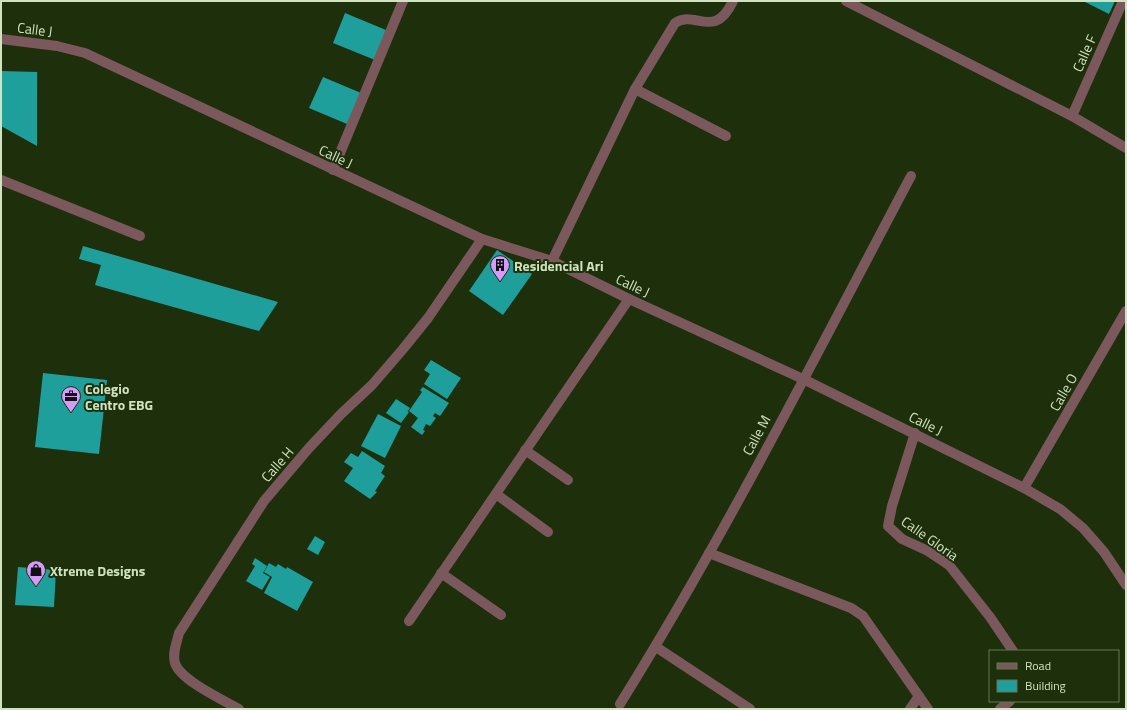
<svg xmlns="http://www.w3.org/2000/svg" width="1127" height="710" font-family="'Titillium Web',sans-serif">
<style>
.building{fill:#1e9f9c}
.lines{fill:none;stroke-linecap:round;stroke-linejoin:round}
.minor{stroke:#7b585c;stroke-width:10}
.labels{text-anchor:middle;dominant-baseline:central;stroke-width:4;stroke-linejoin:round;paint-order:stroke}
.street-label{font-size:14px;fill:#cfe3c0;stroke:#1d2f0b}
.poi-label{font-size:14px;font-weight:bold;fill:#cfe3c0;stroke:#1d2f0b;text-anchor:start}
</style>
<rect width="100%" height="100%" fill="#1d2f0b"/>
<g class="building">
<polygon points="1083,1 1115,1 1109,14"/>
<polygon points="345,13 386,30 375,60 333,43"/>
<polygon points="1,71 37,72 37,146 1,126"/>
<polygon points="323,77 361,93 347,124 309,108"/>
<polygon points="83,246 278,302 259,331 95,285 101,265 79,259"/>
<polygon points="497,250 532,274 503,315 469,291"/>
<polygon points="431,360 461,378 447,399 424,384 430,374 424,370"/>
<polygon points="43,373 107,380 99,454 35,447"/>
<polygon points="423,387 449,403 440,416 435,413 433,416 436,418 430,426 426,424 423,430 425,431 422,435 411,427 418,418 409,411 422,392 420,390"/>
<polygon points="396,399 410,408 408,411 406,410 409,412 401,423 386,413"/>
<polygon points="378,414 401,426 385,458 361,446"/>
<polygon points="362,451 385,466 381,473 385,476 375,491 377,492 370,499 344,481 353,468 344,462 351,453 358,457"/>
<polygon points="315,536 325,542 318,555 307,549"/>
<polygon points="255,558 267,566 263,573 270,577 262,590 246,581 255,566 252,564"/>
<polygon points="269,563 276,567 278,564 286,569 287,567 313,582 297,611 264,593 272,577 264,572"/>
<polygon points="18,567 56,570 54,607 15,605"/>
</g>
<g class="lines">
<g class="minor">
<polyline points="846,1 1072,116 1126,148"/>
<polyline points="1,39 57,46 85,53 482,239 552,261 629,299 803,379 1024,488 1060,509 1083,528 1104,552 1126,585"/>
<polyline points="635,89 726,136"/>
<polyline points="1072,116 1123,1"/>
<polyline points="333,170 403,1"/>
<polyline points="1,180 140,236"/>
<path d="M552 261 635 89 675 23C695 9 714 41 733 1"/>
<polyline points="915,433 892,506 888,526 902,539 928,551 949,565 990,617 1013,651"/>
<polyline points="525,450 568,480"/>
<polyline points="1024,488 1126,311"/>
<polyline points="496,494 548,532"/>
<polyline points="709,553 851,608 863,616 928,709"/>
<polyline points="441,573 501,615"/>
<polyline points="409,621 629,299"/>
<polyline points="656,647 750,709"/>
<path d="M620 704C726 534 817 353 911 176"/>
<path d="M239 709C223 700 180 680 175 663 172 653 177 642 179 633L264 501 309 448 341 414 372 385 403 349 428 318 482 239"/>
<polyline points="910,709 919,696"/>
<polyline points="1000,709 1010,701"/>
</g>
</g>
<defs>
<g id="building-pin" transform="scale(1)"><path d="M0 17L-7.5 6A9.5 9.5 0 1 1 7.5 6Z" fill="#d69bfa" stroke="#1d2f0b"/><path d="M-4-6H4V6H1V3H-1V6H-4ZM-2.5-4.3h1.7v1.8h-1.7ZM.8-4.3h1.7v1.8H.8ZM-2.5-1h1.7V.8h-1.7ZM.8-1h1.7V.8H.8Z" fill="#111"/></g>
<g id="office-pin" transform="scale(1)"><path d="M0 17L-7.5 6A9.5 9.5 0 1 1 7.5 6Z" fill="#d69bfa" stroke="#1d2f0b"/><path d="M-6-3h4V-5.5h4V-3h4V5H-6ZM-1-4.5V-3h2v-1.5ZM-6 0V1H6V0Z" fill="#111"/></g>
<g id="shop-pin" transform="scale(1)"><path d="M0 17L-7.5 6A9.5 9.5 0 1 1 7.5 6Z" fill="#d69bfa" stroke="#1d2f0b"/><path d="M-5-2.5h2.3a2.7 3.5 0 0 1 5.4 0H5L5.5 6h-11ZM-1.5-2.5h3a1.5 2.3 0 0 0-3 0Z" fill="#111"/></g>
</defs>
<g fill-rule="evenodd">
<use href="#building-pin" x="500" y="265"/>
<use href="#office-pin" x="71" y="396"/>
<use href="#shop-pin" x="36" y="570"/>
</g>
<g class="labels">
<g class="street-label">
<text transform="translate(35 29) rotate(7)">Calle J</text>
<text transform="translate(1084 53) rotate(-66)">Calle F</text>
<text transform="translate(336 156) rotate(25)">Calle J</text>
<text transform="translate(633 285) rotate(25)">Calle J</text>
<text transform="translate(1063 392) rotate(-60)">Calle O</text>
<text transform="translate(926 423) rotate(26)">Calle J</text>
<text transform="translate(756 435) rotate(-62)">Calle M</text>
<text transform="translate(277 464) rotate(-49)">Calle H</text>
<text transform="translate(930 538) rotate(35)">Calle Gloria</text>
</g>
<g class="poi-label">
<text x="514" y="265">Residencial Ari</text>
<text x="85" y="388">Colegio<tspan x="85" dy="16">Centro EBG</tspan></text>
<text x="50" y="570">Xtreme Designs</text>
</g>
</g>
<rect width="1127" height="710" fill="none" stroke="#cfe3c0" stroke-width="4"/>
<rect x="989" y="650" width="130" height="52" fill="#1d2f0b" stroke="#647753"/>
<rect x="997" y="663" width="20" height="6" fill="#7b585c" stroke="#647753"/>
<text x="1025" y="670" font-size="12" fill="#cfe3c0">Road</text>
<rect x="997" y="680" width="20" height="12" fill="#1e9f9c" stroke="#647753"/>
<text x="1025" y="690" font-size="12" fill="#cfe3c0">Building</text>
</svg>
